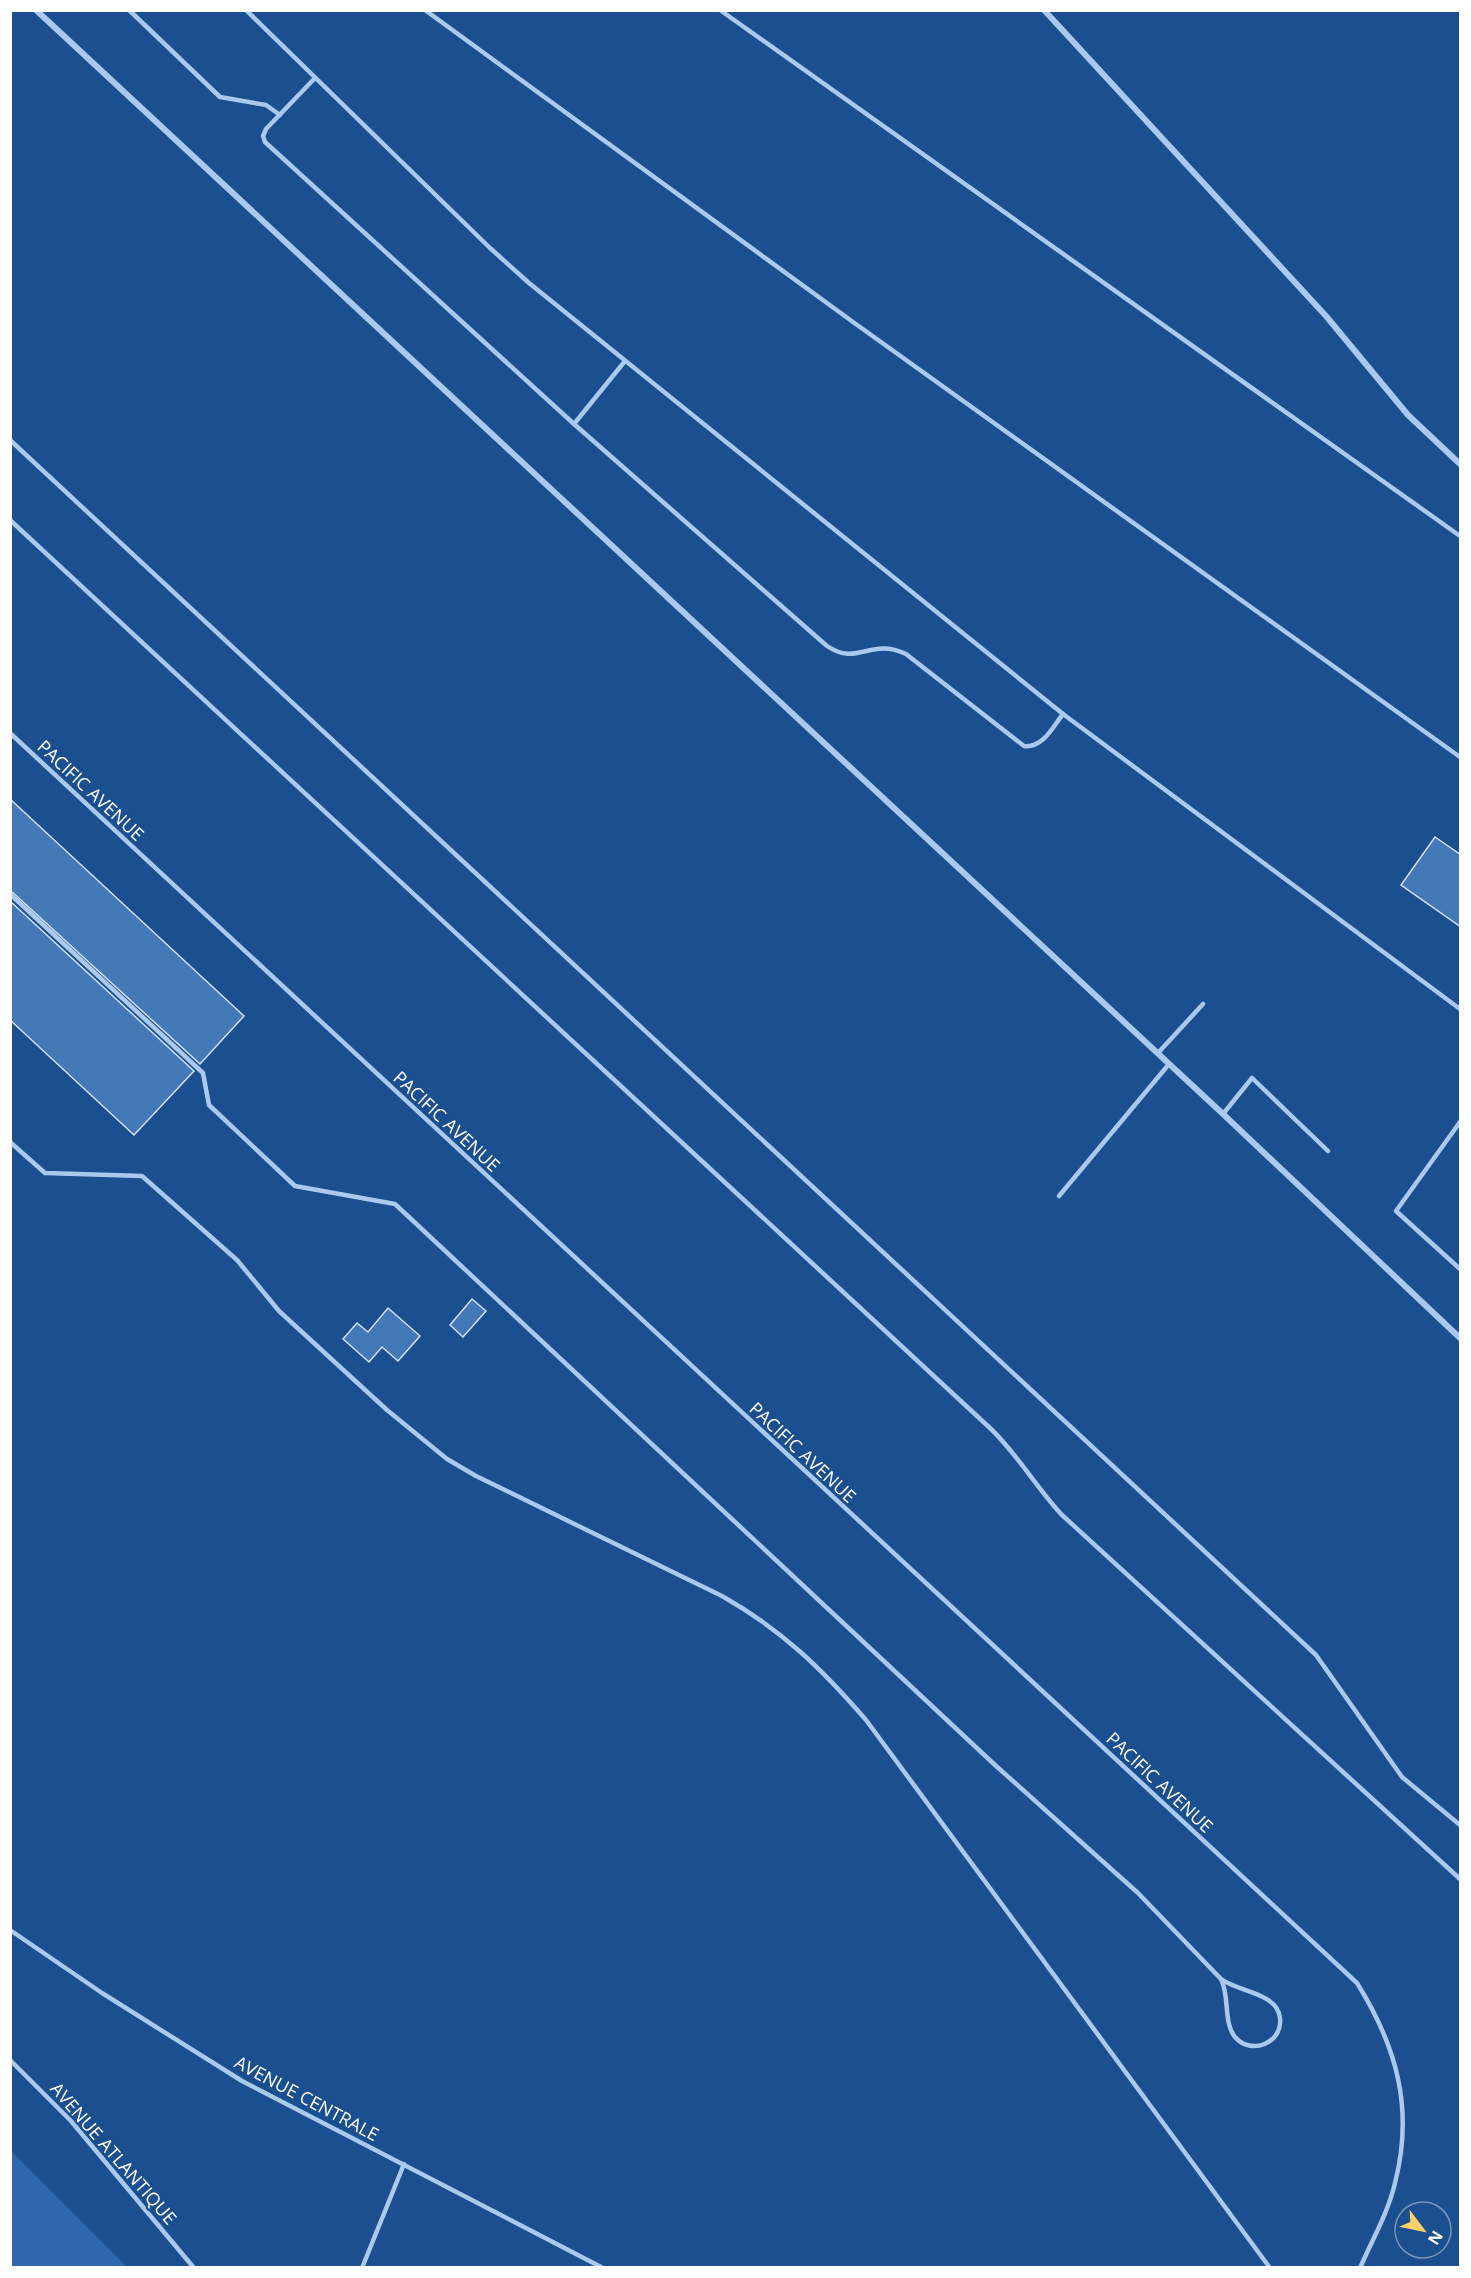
<svg xmlns="http://www.w3.org/2000/svg" width="1471" height="2278" font-family="'Open Sans',sans-serif">
<style>
.green{fill:#2e69ad}
.building{fill:#4478b7;stroke:#cfe3fa;stroke-width:1.5}
.lines{fill:none;stroke-linecap:round;stroke-linejoin:round}
.service{stroke:#a9c9ee;stroke-width:4.5}
.minor{stroke:#a9c9ee;stroke-width:6}
.labels{text-anchor:middle;dominant-baseline:central;stroke-width:4.5;stroke-linejoin:round;paint-order:stroke}
.street-label{font-size:18px;fill:#fff;stroke:#1b4f8f}
</style>
<rect width="100%" height="100%" fill="#1b4f8f"/>
<polygon class="green" points="11,2150 11,2151 127,2267 11,2267"/>
<g class="building">
<polygon points="10,799 244,1016 200,1064 10,890"/>
<polygon points="1435,837 1461,855 1461,927 1401,885"/>
<polygon points="10,901 194,1071 134,1135 10,1020"/>
<polygon points="472,1299 486,1311 463,1337 450,1325"/>
<polygon points="388,1308 420,1336 398,1361 382,1347 369,1362 343,1339 357,1323 368,1332"/>
</g>
<g class="lines">
<g class="service">
<polyline points="129,10 220,97 266,105 280,115"/>
<polyline points="246,10 490,248 529,283 1063,714 1460,1009"/>
<polyline points="425,10 853,322 1460,757"/>
<polyline points="720,10 1460,536"/>
<path d="M315 78 266 129 263 136 265 142 574 424 827 646C858 667 870 637 906 654L1024 746C1043 748 1052 728 1063 714"/>
<polyline points="574,424 625,361"/>
<polyline points="10,440 1316,1655 1402,1777 1460,1825"/>
<path d="M10 520 991 1429C1018 1455 1036 1487 1062 1515L1460 1879"/>
<path d="M10 733 1357 1983C1397 2047 1414 2109 1395 2183 1388 2213 1372 2240 1360 2268"/>
<polyline points="10,894 203,1073 209,1105 295,1186 395,1204 995,1765 1138,1893 1221,1979"/>
<polyline points="1158,1053 1203,1004"/>
<polyline points="1223,1114 1252,1078 1328,1151"/>
<polyline points="1460,1122 1396,1211 1460,1269"/>
<path d="M10 1142 45 1173 142 1176 237 1260 279 1311 387 1410 447 1459 476 1476 722 1596C782 1630 821 1668 866 1720L1270 2268"/>
<polyline points="1059,1196 1169,1064"/>
<polyline points="10,1930 102,1993 242,2081 603,2268"/>
<path d="M1221 1979C1238 1992 1277 1992 1280 2018 1283 2043 1251 2056 1235 2037 1223 2022 1230 1997 1221 1979Z"/>
<polyline points="10,2060 71,2121 194,2268"/>
<polyline points="362,2268 404,2164"/>
</g>
<g class="minor">
<polyline points="36,10 1223,1114 1460,1338"/>
<polyline points="1044,10 1326,316 1408,415 1460,464"/>
</g>
</g>
<g class="labels">
<g class="street-label">
<text transform="translate(91 790) rotate(43)">PACIFIC AVENUE</text>
<text transform="translate(447 1121) rotate(43)">PACIFIC AVENUE</text>
<text transform="translate(803 1452) rotate(43)">PACIFIC AVENUE</text>
<text transform="translate(1160 1782) rotate(43)">PACIFIC AVENUE</text>
<text transform="translate(307 2098) rotate(28)">AVENUE CENTRALE</text>
<text transform="translate(114 2153) rotate(49)">AVENUE ATLANTIQUE</text>
</g>
</g>
<rect width="1471" height="2278" fill="none" stroke="#ffffff" stroke-width="24"/>
<g transform="translate(1423 2230) rotate(122)"><circle r="28" fill="#1b4f8f" stroke="#7695bc" stroke-width="1.5"/>
<path d="M0-4.5L10 22L0 15L-10 22Z" fill="#ffd166"/>
<text y="-9" font-size="16" font-weight="bold" text-anchor="middle" fill="#ffffff">N</text>
</g>
</svg>
